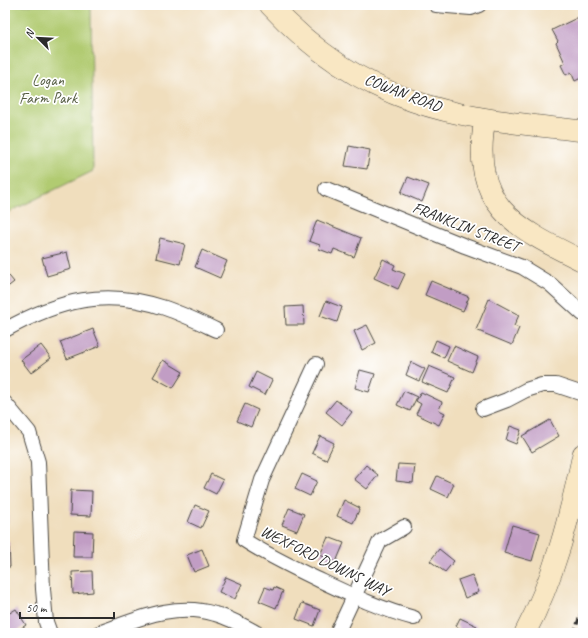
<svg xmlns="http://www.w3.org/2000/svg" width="588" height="638" font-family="Caveat,sans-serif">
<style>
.green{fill:#b1cb71;stroke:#6e7b4e}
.building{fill:#c19dc4}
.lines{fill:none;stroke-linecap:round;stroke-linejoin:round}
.street-casing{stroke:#494641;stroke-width:16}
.secondary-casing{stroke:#494641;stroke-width:22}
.street{stroke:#fff;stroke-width:14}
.secondary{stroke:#f9e7c3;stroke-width:21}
.rail{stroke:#2b2b2b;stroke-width:3;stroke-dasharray:6 3;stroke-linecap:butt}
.labels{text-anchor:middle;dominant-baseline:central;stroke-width:3.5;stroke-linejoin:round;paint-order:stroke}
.park-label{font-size:16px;fill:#535b40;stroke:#fff}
.street-label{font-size:16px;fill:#2b2b2b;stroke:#fff}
</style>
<rect width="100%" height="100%" fill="#fff"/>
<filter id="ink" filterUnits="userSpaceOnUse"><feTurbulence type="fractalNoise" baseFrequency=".025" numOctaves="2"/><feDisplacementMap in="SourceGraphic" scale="8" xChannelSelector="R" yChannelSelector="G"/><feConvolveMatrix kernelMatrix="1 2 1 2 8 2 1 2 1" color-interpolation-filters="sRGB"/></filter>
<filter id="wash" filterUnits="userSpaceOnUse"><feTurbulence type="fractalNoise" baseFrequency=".012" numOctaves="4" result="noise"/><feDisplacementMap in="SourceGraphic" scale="16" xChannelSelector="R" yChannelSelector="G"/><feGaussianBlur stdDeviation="0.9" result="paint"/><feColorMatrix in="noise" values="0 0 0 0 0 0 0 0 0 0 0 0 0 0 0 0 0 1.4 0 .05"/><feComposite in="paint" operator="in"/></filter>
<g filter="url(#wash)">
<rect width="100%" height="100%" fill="#f0debd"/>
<polygon class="green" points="5,5 91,5 93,171 5,214"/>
<g id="blocks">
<g class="building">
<polygon points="583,15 583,77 575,81 571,72 566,75 561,65 565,63 556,43 558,41 552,30"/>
<polygon points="349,146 370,150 367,169 345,166"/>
<polygon points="408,177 429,185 422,202 401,193"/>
<polygon points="317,220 361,238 354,257 334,249 332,254 319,249 320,245 309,241"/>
<polygon points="160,238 185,244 180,264 156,258"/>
<polygon points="202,250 227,261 220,278 195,267"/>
<polygon points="67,252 71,269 47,276 42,258"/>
<polygon points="383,259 395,265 393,269 405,274 398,289 374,278"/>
<polygon points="5,271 14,282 5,289"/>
<polygon points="431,281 469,297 463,311 425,295"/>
<polygon points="489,299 519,315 514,326 519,328 512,345 476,330"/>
<polygon points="326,301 342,307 337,322 320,316"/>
<polygon points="303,306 304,325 286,325 285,307"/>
<polygon points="367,325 376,343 362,350 354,331"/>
<polygon points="93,329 100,346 67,359 60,342"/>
<polygon points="436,340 449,346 444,358 431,352"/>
<polygon points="41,345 51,358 31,373 21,360"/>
<polygon points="454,346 478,357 472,372 447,361"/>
<polygon points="163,360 183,372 173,388 153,377"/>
<polygon points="411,362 425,369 419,381 406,375"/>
<polygon points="429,366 455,377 448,393 422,382"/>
<polygon points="360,370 375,374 369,392 355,388"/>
<polygon points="256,372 272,380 265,395 249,387"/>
<polygon points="404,391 417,397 410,411 397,405"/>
<polygon points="421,392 442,402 439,410 445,413 439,425 416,414 421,404 416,401"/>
<polygon points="336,400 352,412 342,425 326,412"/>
<polygon points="245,404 258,410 251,427 237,421"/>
<polygon points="550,420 559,436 532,452 522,436"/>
<polygon points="510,426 521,430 516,444 506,440"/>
<polygon points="320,436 334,443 326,460 312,453"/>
<polygon points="398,464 415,465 413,483 396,481"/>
<polygon points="366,465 378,475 367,489 354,479"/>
<polygon points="211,474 223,480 216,494 204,488"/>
<polygon points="302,474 317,481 310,496 295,489"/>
<polygon points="437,476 454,484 448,497 431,489"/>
<polygon points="71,490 92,491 91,516 70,515"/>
<polygon points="5,497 7,497 8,523 5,523"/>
<polygon points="344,500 360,508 353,523 337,516"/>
<polygon points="195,505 209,511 201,528 188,522"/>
<polygon points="289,508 304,514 297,531 282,525"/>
<polygon points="512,525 540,533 532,561 504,553"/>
<polygon points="74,531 93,532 92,557 73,557"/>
<polygon points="328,537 344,543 336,562 320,555"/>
<polygon points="5,542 9,542 10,567 5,567"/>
<polygon points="202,549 209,566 194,572 187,555"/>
<polygon points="439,549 454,561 445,572 430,561"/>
<polygon points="92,571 93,592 73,594 72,572"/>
<polygon points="472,575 479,592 465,598 458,580"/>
<polygon points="226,577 242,584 235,599 219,592"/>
<polygon points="265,587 273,590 274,587 283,591 276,608 259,601"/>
<polygon points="302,603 320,610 314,626 296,619"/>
<polygon points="16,609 26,625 14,633 5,633 5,616"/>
<polygon points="460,618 477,626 474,633 457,633 459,628 456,626"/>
</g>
</g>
</g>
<g filter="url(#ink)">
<use href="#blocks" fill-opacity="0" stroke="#494641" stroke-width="1"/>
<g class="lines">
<g class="street-casing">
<g id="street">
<polyline points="436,5 471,8 479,5"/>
<polyline points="326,189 465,246 522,267 550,284 583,314"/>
<path d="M5 330C58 300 106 288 165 308 183 314 199 322 216 330"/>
<path d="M316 364 262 480 244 540C267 555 292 567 317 579 349 594 380 609 414 618"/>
<polyline points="5,403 29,432 38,462 43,589 46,622 50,633"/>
<polyline points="483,409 507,400 526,390 542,385 556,385 583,394"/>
<path d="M99 633C136 620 175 601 215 614 230 618 244 626 257 633"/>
<polyline points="337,633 380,541 404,527"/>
</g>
</g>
<g class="secondary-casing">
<g id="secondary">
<path d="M270 5C309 47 358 82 413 101 467 120 526 124 583 131"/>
<path d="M485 119C470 205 513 227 583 261"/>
<path d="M525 633C555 577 570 515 583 454"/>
</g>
</g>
<use href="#street" class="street"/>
<use href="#secondary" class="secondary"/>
<polyline class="rail" points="574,633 583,607"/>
</g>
</g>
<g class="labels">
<g class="park-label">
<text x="48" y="80">Logan<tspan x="48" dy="18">Farm Park</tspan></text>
</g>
<g class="street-label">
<text transform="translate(403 93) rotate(21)">COWAN ROAD</text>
<text transform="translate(466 227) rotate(21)">FRANKLIN STREET</text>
<text transform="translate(325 561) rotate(26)">WEXFORD DOWNS WAY</text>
</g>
</g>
<rect width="588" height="638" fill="none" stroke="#fff" stroke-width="20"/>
<g transform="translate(38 38) rotate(294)" stroke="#ffffff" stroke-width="3" paint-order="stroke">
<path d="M0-3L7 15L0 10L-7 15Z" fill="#2b2b2b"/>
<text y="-6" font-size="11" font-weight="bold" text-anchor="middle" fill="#2b2b2b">N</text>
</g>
<path d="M20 612v6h94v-6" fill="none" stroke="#2b2b2b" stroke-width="2"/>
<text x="26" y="612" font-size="12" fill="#2b2b2b" stroke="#ffffff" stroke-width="3" paint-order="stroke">50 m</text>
</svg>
